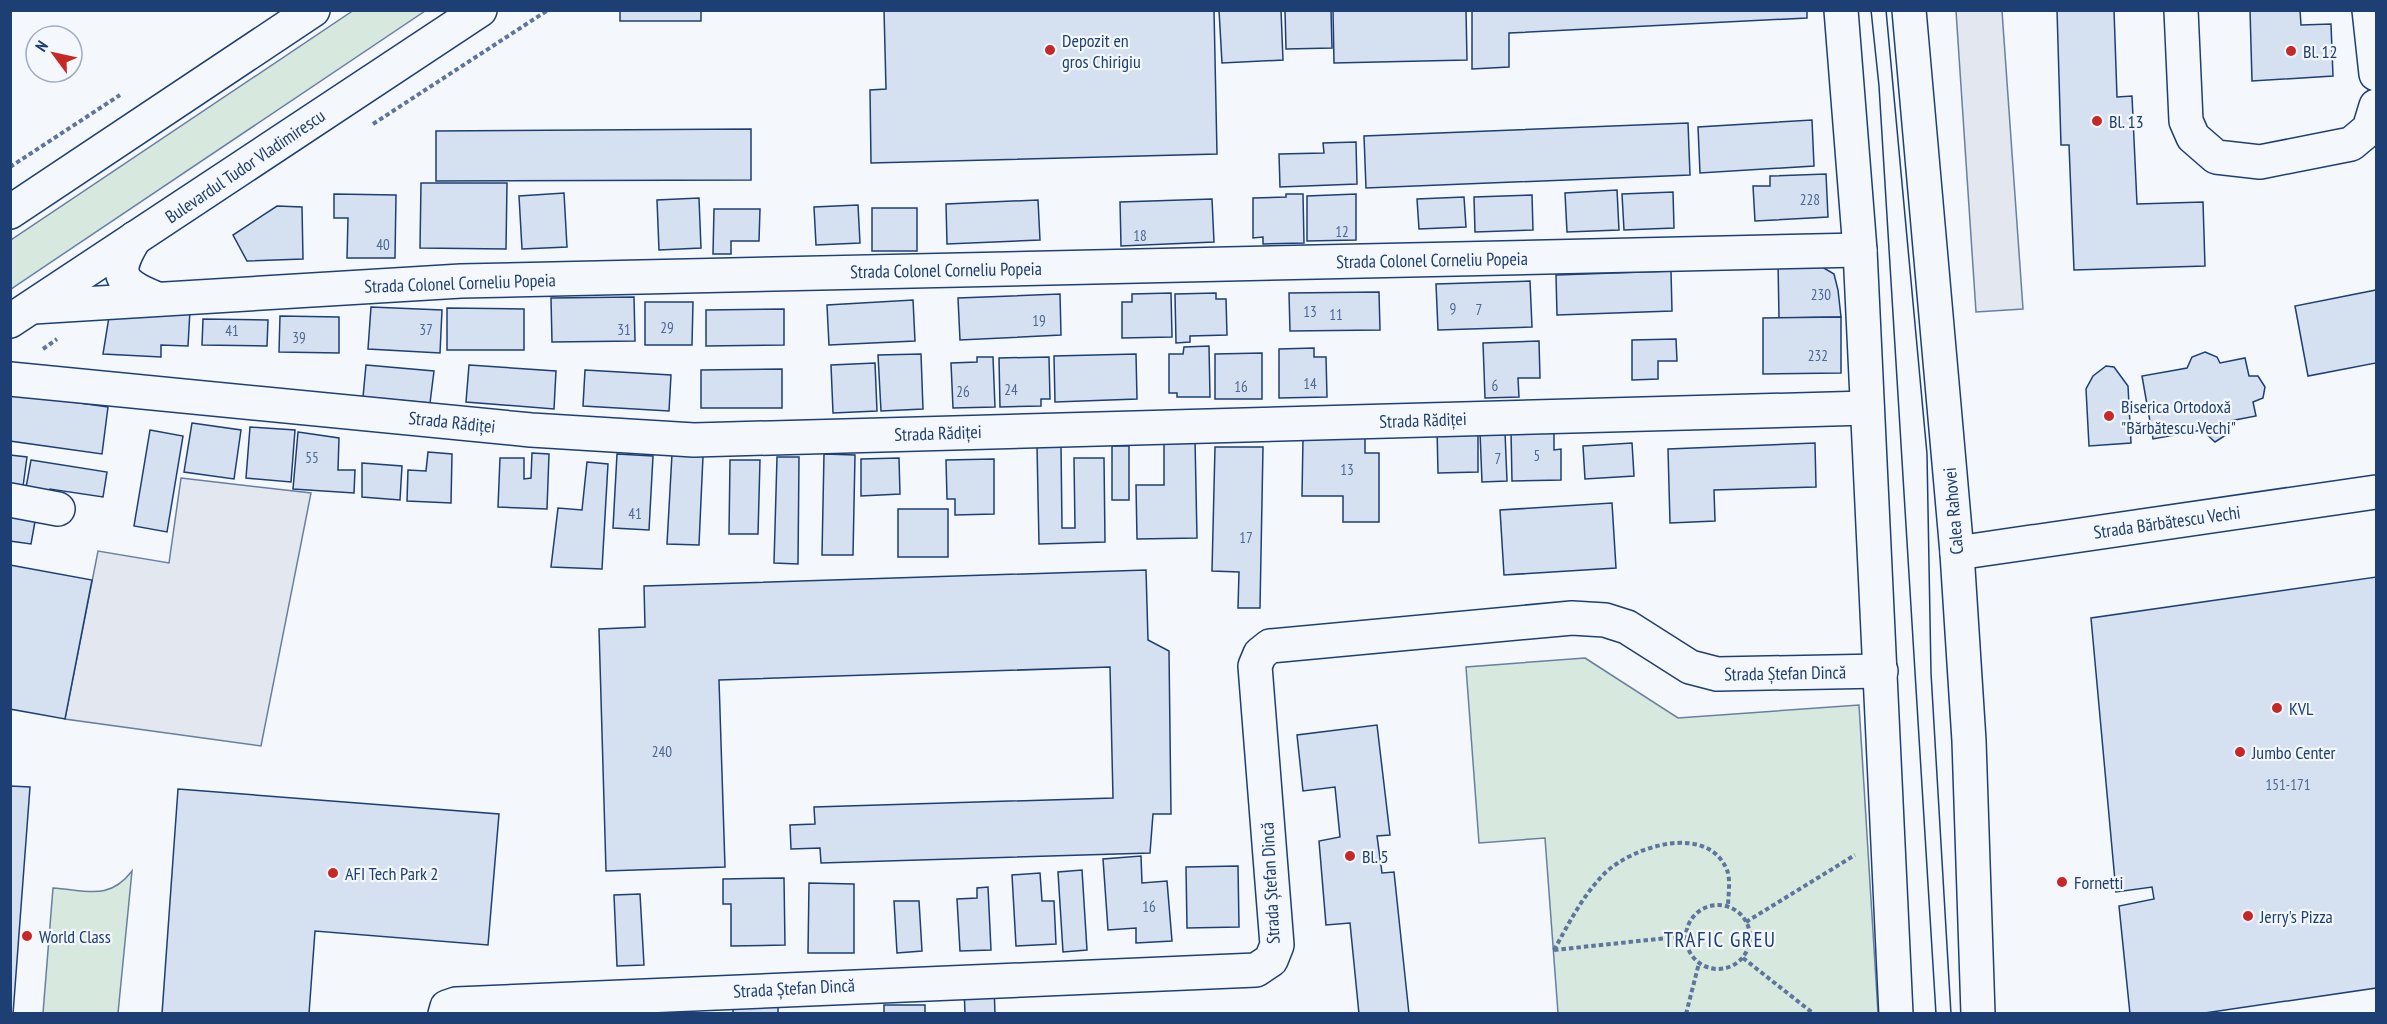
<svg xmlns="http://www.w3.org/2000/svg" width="2387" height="1024" font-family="'PT Sans Narrow',sans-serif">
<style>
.green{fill:#d7e8df;stroke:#687fa3;stroke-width:1.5}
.parking{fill:#e3e8f0;stroke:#687fa3;stroke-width:1.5}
.building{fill:#d5e0f0;stroke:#1d3f73;stroke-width:1.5}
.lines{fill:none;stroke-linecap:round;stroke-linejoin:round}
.minor-casing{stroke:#1d3f73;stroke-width:36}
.major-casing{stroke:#1d3f73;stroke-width:36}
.path{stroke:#5e769c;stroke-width:4;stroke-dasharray:4.5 3;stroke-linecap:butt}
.minor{stroke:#f4f7fb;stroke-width:33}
.major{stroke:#f4f7fb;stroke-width:33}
.tram{stroke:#1d3f73;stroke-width:1.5}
.poi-dot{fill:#c62828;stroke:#f4f7fb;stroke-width:2}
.labels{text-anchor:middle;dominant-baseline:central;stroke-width:4.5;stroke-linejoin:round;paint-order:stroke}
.number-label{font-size:15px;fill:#4b6792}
.poi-label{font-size:18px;fill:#1d3f73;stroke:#f4f7fb;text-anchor:start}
.street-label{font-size:18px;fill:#1d3f73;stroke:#f4f7fb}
.quarter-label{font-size:21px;letter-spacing:1.5px;fill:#1d3f73;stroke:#f4f7fb}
</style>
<rect width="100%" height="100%" fill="#f4f7fb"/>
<g class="green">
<polygon points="354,10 425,11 11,289 11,240"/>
<polygon points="1585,658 1678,718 1859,705 1878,1013 1558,1013 1545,838 1479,843 1466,667"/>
<path d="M132 871 118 1013H43L53 888C87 890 109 901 132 871Z"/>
</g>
<g class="parking">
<polygon points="1956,11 2002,11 2023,309 1976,312"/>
<polygon points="181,478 311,493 261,746 65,719 98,551 169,563"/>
</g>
<g class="building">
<rect x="620" y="10" width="81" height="11"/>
<polygon points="884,10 1214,10 1217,154 871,163 870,90 886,89"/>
<polygon points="1219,10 1281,10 1283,60 1222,63"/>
<polygon points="1285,10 1331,10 1332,48 1286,49"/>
<polygon points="1333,10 1466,10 1467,60 1334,63"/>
<polygon points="1472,10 1807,10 1807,18 1509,33 1509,67 1472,69"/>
<polygon points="2057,10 2114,10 2117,97 2132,96 2137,204 2203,202 2205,266 2074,270 2069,145 2061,145"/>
<polygon points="2250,10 2300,10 2301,25 2331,24 2333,76 2252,81"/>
<polygon points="1812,120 1814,166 1700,173 1698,127"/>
<polygon points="1688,123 1690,175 1366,188 1364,136"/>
<polygon points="751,129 751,180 436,181 436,131"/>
<polygon points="1356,142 1357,184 1280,187 1279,154 1324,153 1323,143"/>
<polygon points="1826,174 1828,217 1755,221 1753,186 1770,186 1770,176"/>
<polygon points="421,183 507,183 506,249 420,248"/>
<polygon points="1617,190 1619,230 1567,232 1565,193"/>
<polygon points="1673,192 1674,228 1624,230 1622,194"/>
<polygon points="564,193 567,247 522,249 519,196"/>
<polygon points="334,194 396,195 395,258 347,258 348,218 334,218"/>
<polygon points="1286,194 1303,194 1304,243 1263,244 1263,237 1253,238 1253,198 1286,197"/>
<polygon points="1356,194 1356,240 1307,241 1307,196"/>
<polygon points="1532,195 1533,230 1475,232 1474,197"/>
<polygon points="1464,197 1466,227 1419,229 1417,199"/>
<polygon points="699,198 701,248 659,250 657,200"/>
<polygon points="1212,199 1214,242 1121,246 1120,202"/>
<polygon points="1038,200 1040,240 947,244 946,204"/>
<polygon points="858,205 860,243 816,245 814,207"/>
<polygon points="277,206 302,207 303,259 247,261 233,235"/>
<rect x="872" y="208" width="45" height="43"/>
<polygon points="714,209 760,209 759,241 731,241 731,254 713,254"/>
<polygon points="1778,262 1819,265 1834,274 1838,290 1841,317 1779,318"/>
<polygon points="1671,271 1672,311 1557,315 1556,275"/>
<polygon points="1530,281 1532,327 1438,330 1436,284"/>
<polygon points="2376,290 2376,363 2308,376 2295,306"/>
<polygon points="1379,292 1380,330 1290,331 1289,293"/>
<polygon points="1171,293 1172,337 1122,338 1122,302 1132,302 1132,294"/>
<polygon points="1216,293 1216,299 1226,299 1227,335 1190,336 1190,342 1176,343 1175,294"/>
<polygon points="1060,294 1061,335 960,340 958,298"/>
<polygon points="634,297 635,341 552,342 551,298"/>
<polygon points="913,300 915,341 829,345 827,305"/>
<polygon points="645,302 693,302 692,345 645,345"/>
<polygon points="371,307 442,310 440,353 368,349"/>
<polygon points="447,308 524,309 524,350 447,350"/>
<polygon points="784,309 784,345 706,346 706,310"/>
<polygon points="190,310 188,346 161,345 161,357 103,354 109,317"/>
<polygon points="280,316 339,317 339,353 279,352"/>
<polygon points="1841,317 1841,373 1763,374 1763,318"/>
<polygon points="203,319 268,320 267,346 202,345"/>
<polygon points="1676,339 1677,361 1658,361 1658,379 1632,380 1632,340"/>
<polygon points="1539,341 1540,378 1518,378 1519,397 1485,398 1483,343"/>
<polygon points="1209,346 1210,397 1177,397 1177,393 1169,393 1169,354 1183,354 1184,347"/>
<polygon points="1314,348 1314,357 1326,357 1327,397 1279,398 1279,349"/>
<polygon points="2205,352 2217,357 2220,363 2245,358 2249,376 2258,376 2265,387 2263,398 2253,402 2256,416 2230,421 2229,433 2215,442 2202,430 2153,439 2142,376 2187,368 2192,357"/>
<polygon points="1262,353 1262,399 1215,399 1215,354"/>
<polygon points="921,354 923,409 881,411 878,355"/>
<polygon points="1136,354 1137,399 1055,402 1054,356"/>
<polygon points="977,357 993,357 995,407 953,408 951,363 977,362"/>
<polygon points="1049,357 1050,399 1041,399 1041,406 1000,407 999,358"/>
<polygon points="875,363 877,411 833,413 831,365"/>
<polygon points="366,365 434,371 430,403 363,397"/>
<polygon points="469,365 556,371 554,409 466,402"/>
<polygon points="2106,366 2114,367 2128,386 2131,443 2089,446 2086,389 2093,376"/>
<polygon points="782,369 782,408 701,408 701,370"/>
<polygon points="585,370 671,375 669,411 583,406"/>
<polygon points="10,393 108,407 102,454 10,441"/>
<polygon points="192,423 241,430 234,479 184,472"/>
<polygon points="250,427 295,430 291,482 246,478"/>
<polygon points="1478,427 1478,472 1438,473 1437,428"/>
<polygon points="150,430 183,436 167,532 134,526"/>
<polygon points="1511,431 1554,431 1554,450 1561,449 1561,480 1512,481"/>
<polygon points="298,432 339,438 338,470 355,470 354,493 293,489"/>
<polygon points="1480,432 1505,432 1507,481 1482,482"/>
<polygon points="1303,438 1365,438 1365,453 1379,453 1379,522 1343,522 1343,496 1302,496"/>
<polygon points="1195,439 1197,538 1137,539 1136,485 1164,485 1164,440"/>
<polygon points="1632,443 1634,476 1585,479 1583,446"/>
<polygon points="1815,443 1816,487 1714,490 1715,521 1670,523 1668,449"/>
<polygon points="1061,445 1062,528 1075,528 1074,458 1104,458 1105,542 1039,544 1037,446"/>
<rect x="1112" y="446" width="17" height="54"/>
<polygon points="1215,447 1263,447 1260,608 1238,608 1239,572 1212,571"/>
<polygon points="428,452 452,454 451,503 407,501 408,470 426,471"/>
<polygon points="532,453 549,454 547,509 498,507 500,458 524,458 524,479 531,478"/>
<polygon points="617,454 653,456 649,530 613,528"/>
<polygon points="672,454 703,456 699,545 667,544"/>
<polygon points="824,454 855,455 853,555 822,555"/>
<polygon points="10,455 27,457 22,494 10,492"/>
<polygon points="777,457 799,457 798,564 774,563"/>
<polygon points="899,458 900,494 861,496 861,459"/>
<polygon points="994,459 994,514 955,515 955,499 947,499 946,460"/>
<polygon points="31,460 107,472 103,497 50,489 49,497 25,493"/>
<polygon points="730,460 760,460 758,534 729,534"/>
<polygon points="587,462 608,464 602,569 551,567 558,508 582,510"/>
<polygon points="362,463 402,466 400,500 362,497"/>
<polygon points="1612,503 1616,568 1504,575 1500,510"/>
<rect x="898" y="509" width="50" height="48"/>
<polygon points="10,512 36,516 31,544 10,541"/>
<polygon points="10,565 92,580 65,719 10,709"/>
<polygon points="1146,570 1148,640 1169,651 1171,814 1153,814 1150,853 821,863 820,848 791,849 790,825 815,824 814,807 1113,798 1110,667 719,680 725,867 606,871 599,629 645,627 644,586"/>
<polygon points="2376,577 2376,988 2198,1014 2130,1014 2119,906 2154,899 2152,887 2116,892 2091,618"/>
<polygon points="1377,725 1390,835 1377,836 1382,873 1394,872 1409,1014 1359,1014 1350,923 1326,925 1319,841 1340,837 1335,787 1303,791 1297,735"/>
<polygon points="10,786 30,787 13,1014 10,1014"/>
<polygon points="178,789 499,814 488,945 315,931 309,1014 162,1014"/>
<polygon points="1141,856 1142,883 1167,881 1172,941 1136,943 1136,928 1108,930 1103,859"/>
<polygon points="1238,866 1239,927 1187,928 1186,867"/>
<polygon points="1082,870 1087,950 1063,952 1058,872"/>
<polygon points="1040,873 1042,901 1054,901 1056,944 1016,946 1012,875"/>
<polygon points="784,878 785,945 731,946 731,904 723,904 723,879"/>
<polygon points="809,883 854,884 854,953 808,953"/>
<polygon points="988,887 991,950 960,951 957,899 977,898 977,888"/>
<polygon points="640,894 644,965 617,966 614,895"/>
<polygon points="894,901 919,901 922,951 897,953"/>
<polygon points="994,985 995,1014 965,1014 964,986"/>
<rect x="733" y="999" width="45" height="15"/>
<rect x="884" y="1005" width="41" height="9"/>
</g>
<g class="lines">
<g class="minor-casing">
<g id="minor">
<polyline points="2181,10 2186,121 2193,137 2216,157 2260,162 2351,144 2369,129 2376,106"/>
<polyline points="2369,10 2376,74"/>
<path d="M135 238C114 272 117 283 155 298"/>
<polyline points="33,307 461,281 1860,250"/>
<polyline points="10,379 531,430 694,440 1867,408"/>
<polyline points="10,500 58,509"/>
<polyline points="1957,553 2376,492"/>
<polyline points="445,1014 447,1007 456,1004 1256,970 1271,960 1277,945 1255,666 1260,654 1270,646 1572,618 1605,620 1627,627 1690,667 1717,674 1881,671"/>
</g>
</g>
<g class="major-casing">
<g id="major">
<polyline points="1841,10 1860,250 1896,1014"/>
<polyline points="1909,10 1957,553 1969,741 1978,1014"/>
<polyline points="10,212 313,10"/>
<polyline points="10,321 480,10"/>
</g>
</g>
<g class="path">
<polyline points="373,124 548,10"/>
<polyline points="10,167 120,95"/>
<polyline points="43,349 57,339"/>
<circle cx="1718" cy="937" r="32"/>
<polyline points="1746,922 1855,855"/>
<path d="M1554 950C1569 923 1583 895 1605 873 1632 847 1707 822 1727 870 1731 880 1728 896 1728 907"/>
<polyline points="1554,950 1686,936"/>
<polyline points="1743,958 1814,1014"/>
<polyline points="1686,1014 1699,963"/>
</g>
<use href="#minor" class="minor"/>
<use href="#major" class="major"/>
<g class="tram">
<polyline points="1871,10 1879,86 1936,1014"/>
<polyline points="1886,10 1927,454 1931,673 1951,1014"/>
</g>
</g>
<g class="poi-dot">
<circle cx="1050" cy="50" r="6"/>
<circle cx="2291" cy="51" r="6"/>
<circle cx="2097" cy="121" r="6"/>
<circle cx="2109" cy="416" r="6"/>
<circle cx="2277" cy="708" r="6"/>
<circle cx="2240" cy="752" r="6"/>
<circle cx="1350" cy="856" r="6"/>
<circle cx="333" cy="873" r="6"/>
<circle cx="2062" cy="882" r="6"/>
<circle cx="2248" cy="916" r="6"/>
<circle cx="27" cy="936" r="6"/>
</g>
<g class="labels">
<g class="number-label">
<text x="1810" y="199">228</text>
<text x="1342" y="231">12</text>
<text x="1140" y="235">18</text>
<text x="383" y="244">40</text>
<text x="1821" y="294">230</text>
<text x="1453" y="308">9</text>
<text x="1479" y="309">7</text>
<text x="1310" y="311">13</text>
<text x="1336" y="314">11</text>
<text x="1039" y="320">19</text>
<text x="667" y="327">29</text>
<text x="426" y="329">37</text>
<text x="624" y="329">31</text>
<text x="232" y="330">41</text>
<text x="299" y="337">39</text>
<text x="1818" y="355">232</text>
<text x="1310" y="383">14</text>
<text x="1495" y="385">6</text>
<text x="1241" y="386">16</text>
<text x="1011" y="389">24</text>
<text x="963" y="391">26</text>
<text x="1537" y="455">5</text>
<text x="312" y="457">55</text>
<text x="1498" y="458">7</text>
<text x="1347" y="469">13</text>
<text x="635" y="513">41</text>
<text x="1246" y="537">17</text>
<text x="662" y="751">240</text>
<text x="2288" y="784">151-171</text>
<text x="1149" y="906">16</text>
</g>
<g class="poi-label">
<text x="1062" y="40">Depozit en<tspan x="1062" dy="21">gros Chirigiu</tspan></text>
<text x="2303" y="51">Bl. 12</text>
<text x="2109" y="121">Bl. 13</text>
<text x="2121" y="406">Biserica Ortodoxă<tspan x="2121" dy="21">"Bărbătescu Vechi"</tspan></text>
<text x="2289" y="708">KVL</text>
<text x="2252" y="752">Jumbo Center</text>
<text x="1362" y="856">Bl. 5</text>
<text x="345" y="873">AFI Tech Park 2</text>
<text x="2074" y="882">Fornetti</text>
<text x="2260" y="916">Jerry's Pizza</text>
<text x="39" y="936">World Class</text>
</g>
<g class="street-label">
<text transform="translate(245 166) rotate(-34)">Bulevardul Tudor Vladimirescu</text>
<text transform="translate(1432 260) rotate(-1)">Strada Colonel Corneliu Popeia</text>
<text transform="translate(946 270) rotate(-1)">Strada Colonel Corneliu Popeia</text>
<text transform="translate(460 283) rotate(-2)">Strada Colonel Corneliu Popeia</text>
<text transform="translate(1423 420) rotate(-2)">Strada Rădiței</text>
<text transform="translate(452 422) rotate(6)">Strada Rădiței</text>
<text transform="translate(938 433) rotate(-2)">Strada Rădiței</text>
<text transform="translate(1953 511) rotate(-95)">Calea Rahovei</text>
<text transform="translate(2167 522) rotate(-8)">Strada Bărbătescu Vechi</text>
<text transform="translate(1785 673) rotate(-1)">Strada Ștefan Dincă</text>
<text transform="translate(1270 883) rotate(-93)">Strada Ștefan Dincă</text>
<text transform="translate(794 988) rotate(-3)">Strada Ștefan Dincă</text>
</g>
<g class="quarter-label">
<text x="1720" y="939">TRAFIC GREU</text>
</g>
</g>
<rect width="2387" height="1024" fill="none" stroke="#1d3f73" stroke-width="24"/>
<g transform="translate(54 54) rotate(303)"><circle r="28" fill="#f4f7fb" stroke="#9eadc5" stroke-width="1.5"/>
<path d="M0-4.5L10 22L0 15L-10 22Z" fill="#c62828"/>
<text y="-9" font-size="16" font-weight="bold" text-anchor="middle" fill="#1d3f73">N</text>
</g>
</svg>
